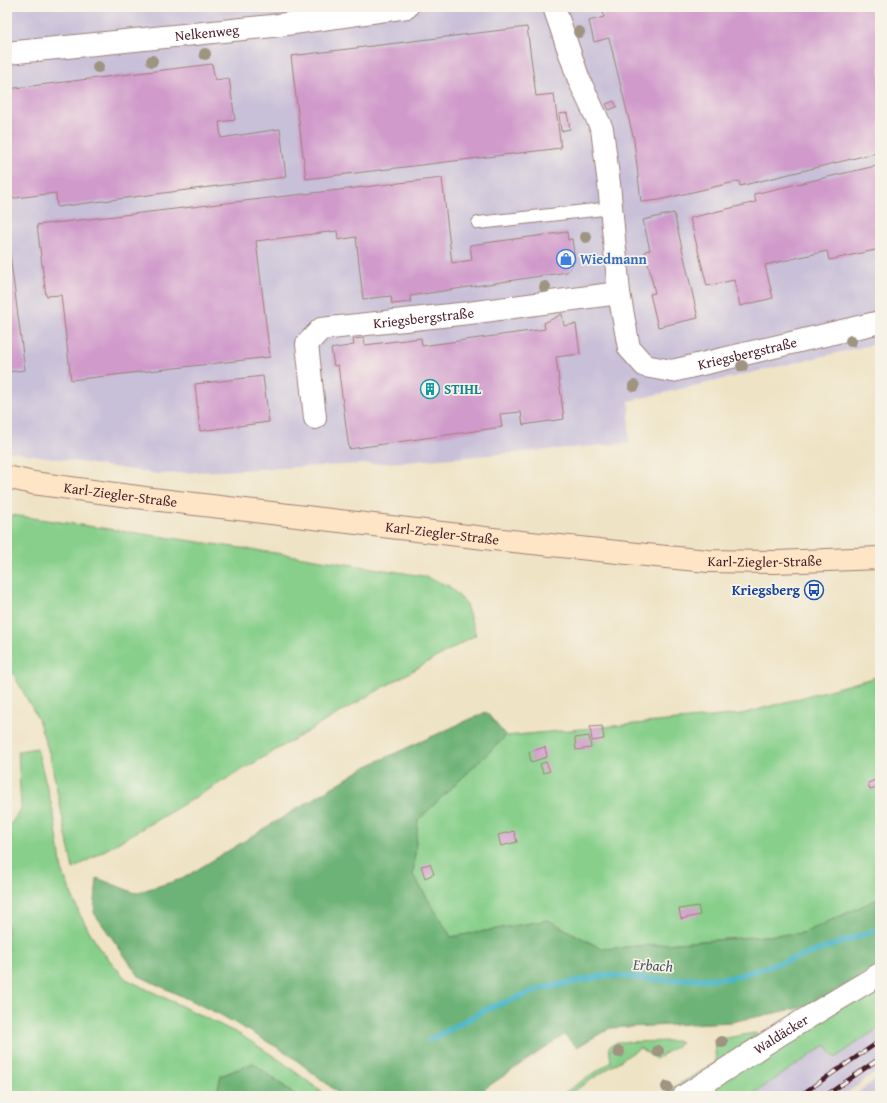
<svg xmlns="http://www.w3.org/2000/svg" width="887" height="1103" font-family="'Gentium Book Plus',serif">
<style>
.industrial{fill:#c8bfd8}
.green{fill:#87cf8a;stroke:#68775a}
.forest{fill:#6db276;stroke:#5c6850}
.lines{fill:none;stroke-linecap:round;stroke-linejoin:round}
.stream{stroke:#4bb6c8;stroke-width:6}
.building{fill:#d09acb}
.lane-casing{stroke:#9c8178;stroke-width:14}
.street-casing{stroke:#9c8178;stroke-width:24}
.secondary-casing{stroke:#9c8178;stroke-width:24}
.lane{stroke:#fff;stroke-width:12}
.street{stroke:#fff;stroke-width:22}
.secondary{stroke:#fde5c5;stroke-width:22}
.rail-casing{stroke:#4a1f2b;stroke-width:4.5}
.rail{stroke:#f7f3e8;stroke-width:3;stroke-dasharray:9;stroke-linecap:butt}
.tree{fill:#9e9480}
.labels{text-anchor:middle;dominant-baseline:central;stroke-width:3.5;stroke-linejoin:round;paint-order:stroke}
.street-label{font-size:14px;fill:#4a1f2b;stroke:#f7f3e8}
.shop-label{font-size:14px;font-weight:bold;fill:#366cbe;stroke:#f7f3e8;text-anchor:start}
.culture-label{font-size:14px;font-weight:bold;fill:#0d838f;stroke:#f7f3e8;text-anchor:start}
.transit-label{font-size:14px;font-weight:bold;fill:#164399;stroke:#f7f3e8;text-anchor:end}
.water-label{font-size:15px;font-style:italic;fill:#4a5462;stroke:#f7f3e8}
</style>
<rect width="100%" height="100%" fill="#f7f3e8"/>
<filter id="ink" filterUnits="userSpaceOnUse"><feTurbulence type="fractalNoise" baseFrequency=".025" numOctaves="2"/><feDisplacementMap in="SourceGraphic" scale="8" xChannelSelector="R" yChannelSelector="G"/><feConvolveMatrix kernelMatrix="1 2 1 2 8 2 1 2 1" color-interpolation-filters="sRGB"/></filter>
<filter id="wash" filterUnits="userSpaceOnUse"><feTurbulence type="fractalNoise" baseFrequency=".012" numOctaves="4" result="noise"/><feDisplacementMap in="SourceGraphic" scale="16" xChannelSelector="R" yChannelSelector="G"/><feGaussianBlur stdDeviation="0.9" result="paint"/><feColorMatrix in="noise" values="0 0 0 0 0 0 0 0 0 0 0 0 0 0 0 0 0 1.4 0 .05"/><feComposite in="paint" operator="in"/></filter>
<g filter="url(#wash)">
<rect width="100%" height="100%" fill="#efe3c5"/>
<g class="industrial">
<polygon points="7,7 880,7 880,343 629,401 629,443 405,462 158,474 7,451"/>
<polygon points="880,1027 880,1070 842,1096 750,1096 827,1045 835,1057"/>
<polygon points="880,1077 880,1096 852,1096"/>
</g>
<g class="green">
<polygon points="12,515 303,557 423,576 449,586 465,602 476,635 368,696 73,869 50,756 38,719 7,662 7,517"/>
<polygon points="880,676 880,898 803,933 602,949 548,920 451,937 413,875 418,820 506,736 742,714"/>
<polygon points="37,748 54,815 62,870 79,913 99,948 126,979 241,1035 281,1061 327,1096 297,1096 253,1063 221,1076 216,1096 7,1096 7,829 21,809 18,751"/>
<polygon points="880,981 880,1027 835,1058 826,1045 750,1096 700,1096"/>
<polygon points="755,1033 759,1036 667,1096 660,1096 716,1062 714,1040"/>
<polygon points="677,1041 681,1043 656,1059 640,1048 566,1096 559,1096 611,1062 609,1047 617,1042"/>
</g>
<g class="forest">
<polygon points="486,712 506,736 418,820 413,875 451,937 548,920 602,949 803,933 880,898 880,966 809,1006 731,1022 610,1028 577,1047 564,1035 474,1096 341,1096 326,1083 287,1053 221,1015 139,976 94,913 97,878 135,893 182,879 367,766"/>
<polygon points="253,1063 295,1095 297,1096 216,1096 221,1076"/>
</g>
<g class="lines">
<polyline class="stream" points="430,1040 487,1009 540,989 607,975 663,980 731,978 796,958 880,929"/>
</g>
<g id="blocks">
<g class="building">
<polygon points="617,7 880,7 880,152 740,186 739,181 659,200 641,202 634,140 609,38 594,42 589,21 604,17 603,11"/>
<polygon points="527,27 536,96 554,94 561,148 306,179 291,56"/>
<polygon points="212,64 215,80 229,78 235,120 219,122 221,138 280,129 286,177 57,207 56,193 7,199 7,89"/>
<polygon points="614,101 617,107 609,110 606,104"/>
<polygon points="567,113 570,129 561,131 559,114"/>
<polygon points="880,165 880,249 829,260 827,251 765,265 773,298 740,306 734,280 707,286 690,218 756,202 754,194"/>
<polygon points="442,178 452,263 472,260 470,245 567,232 568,240 572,239 575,261 567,272 410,296 411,302 392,304 391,296 363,299 356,237 338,240 337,231 256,241 270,357 71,380 61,295 46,296 37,225"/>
<polygon points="674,213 698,318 658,327 650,294 655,293 645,251 650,250 643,220"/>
<polygon points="7,231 25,370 7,372"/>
<polygon points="562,314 564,326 576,324 580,354 556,357 564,419 523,425 521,412 500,414 502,427 349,449 338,365 334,366 331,349 354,345 353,339 364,338 365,345 421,338 422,346 545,329 544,323"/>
<polygon points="263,376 269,422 200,431 195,384"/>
<polygon points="602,726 604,739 592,741 590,727"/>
<polygon points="589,736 591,748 576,750 575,738"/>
<polygon points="545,747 547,757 531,762 529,752"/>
<polygon points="546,762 550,771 543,773 540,764"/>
<polygon points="880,778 880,787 870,790 868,783"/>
<polygon points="514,831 517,842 501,846 498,835"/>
<polygon points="430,864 434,874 425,878 421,866"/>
<polygon points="698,906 700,915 681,919 679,909"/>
</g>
</g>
</g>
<g filter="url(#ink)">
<use href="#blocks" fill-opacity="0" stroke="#9c8178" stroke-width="1"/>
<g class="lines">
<g class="lane-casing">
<polyline id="lane" points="478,223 612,208"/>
</g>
<g class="street-casing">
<g id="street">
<path id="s1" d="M554 7 579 80 602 129 609 184 619 293 629 348 645 366 672 371 880 322"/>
<path id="s2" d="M7 53 272 26 407 7"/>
<path id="s3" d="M315 418 307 344 321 329 469 313 619 293"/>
<path id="s4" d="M684 1096 784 1032 880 974"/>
</g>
</g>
<g class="secondary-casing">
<g id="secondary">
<path id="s5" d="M7 477 33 483 152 499 493 539 656 556 708 561 775 562 880 558"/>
</g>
</g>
<use href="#lane" class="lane"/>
<use href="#street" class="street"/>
<use href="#secondary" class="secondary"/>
<g class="rail-casing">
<g id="rail">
<polyline points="799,1096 880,1041"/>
<polyline points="825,1096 880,1058"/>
</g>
</g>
<use href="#rail" class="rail"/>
</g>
<g class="tree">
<circle cx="579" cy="32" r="6"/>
<circle cx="205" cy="54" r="6"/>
<circle cx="152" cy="61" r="6"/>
<circle cx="98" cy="67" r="6"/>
<circle cx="586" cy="237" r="6"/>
<circle cx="545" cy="287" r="6"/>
<circle cx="851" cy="341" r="6"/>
<circle cx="742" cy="366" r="6"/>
<circle cx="634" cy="386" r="6"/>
<circle cx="722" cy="1042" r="6"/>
<circle cx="658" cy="1051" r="6"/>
<circle cx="619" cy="1052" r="6"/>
<circle cx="667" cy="1087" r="6"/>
</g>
</g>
<defs>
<g id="shop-ring" transform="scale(1)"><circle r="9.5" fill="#f7f3e8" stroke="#3f7fe0" stroke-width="1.5"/><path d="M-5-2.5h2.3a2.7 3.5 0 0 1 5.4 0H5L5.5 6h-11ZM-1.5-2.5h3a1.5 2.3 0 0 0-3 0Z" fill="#3f7fe0"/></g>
<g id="building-ring" transform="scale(1)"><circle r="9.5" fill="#f7f3e8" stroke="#0f9aa8" stroke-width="1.5"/><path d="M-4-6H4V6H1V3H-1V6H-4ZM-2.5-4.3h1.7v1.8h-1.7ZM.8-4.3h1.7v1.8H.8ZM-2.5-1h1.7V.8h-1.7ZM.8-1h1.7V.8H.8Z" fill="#0f9aa8"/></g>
<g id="bus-ring" transform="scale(1)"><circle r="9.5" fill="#f7f3e8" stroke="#1a4fb4" stroke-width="1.5"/><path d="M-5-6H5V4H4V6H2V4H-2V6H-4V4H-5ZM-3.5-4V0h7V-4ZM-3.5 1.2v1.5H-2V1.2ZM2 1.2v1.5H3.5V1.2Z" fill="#1a4fb4"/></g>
</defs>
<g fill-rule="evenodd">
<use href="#shop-ring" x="566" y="259"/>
<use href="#building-ring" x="430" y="389"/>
<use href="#bus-ring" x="814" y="590"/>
</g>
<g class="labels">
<g class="street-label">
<text stroke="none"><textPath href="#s2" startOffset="201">Nelkenweg</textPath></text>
<text stroke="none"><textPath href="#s3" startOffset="198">Kriegsbergstraße</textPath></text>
<text stroke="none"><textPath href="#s1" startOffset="481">Kriegsbergstraße</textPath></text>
<text stroke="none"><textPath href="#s5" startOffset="115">Karl-Ziegler-Straße</textPath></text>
<text stroke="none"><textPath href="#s5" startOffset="439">Karl-Ziegler-Straße</textPath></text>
<text stroke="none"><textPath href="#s5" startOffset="763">Karl-Ziegler-Straße</textPath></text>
<text stroke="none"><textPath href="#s4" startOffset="115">Waldäcker</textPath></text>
</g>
<g class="shop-label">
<text x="580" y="259">Wiedmann</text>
</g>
<g class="culture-label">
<text x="444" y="389">STIHL</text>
</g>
<g class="transit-label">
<text x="800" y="590">Kriegsberg</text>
</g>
<g class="water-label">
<text transform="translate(653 965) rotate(3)">Erbach</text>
</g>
</g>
<rect width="887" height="1103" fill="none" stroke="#f7f3e8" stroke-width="24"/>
</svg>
